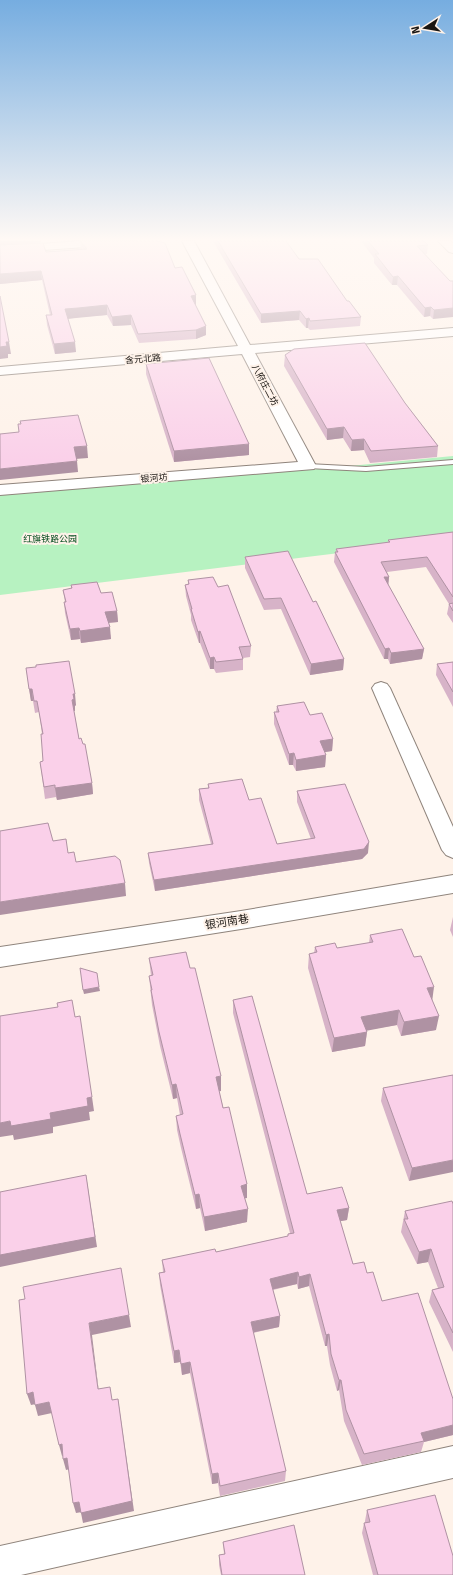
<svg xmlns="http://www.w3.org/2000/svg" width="453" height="1575" font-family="'Fira Sans','Noto Sans SC',sans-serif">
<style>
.green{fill:#b7f2c1}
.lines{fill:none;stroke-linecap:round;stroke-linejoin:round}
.lane-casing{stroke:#8f847c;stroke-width:2}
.street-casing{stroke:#8f847c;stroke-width:2}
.secondary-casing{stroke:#8f847c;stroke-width:2}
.lane{fill:#fff;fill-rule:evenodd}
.street{fill:#fff;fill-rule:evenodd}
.secondary{fill:#fff;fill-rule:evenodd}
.wall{fill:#d7b3c8}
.shaded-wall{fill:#af92a3}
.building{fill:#fad0e9;stroke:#af92a3}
.labels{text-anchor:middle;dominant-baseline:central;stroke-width:4;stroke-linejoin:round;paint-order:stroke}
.far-street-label{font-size:9px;fill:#1a1612;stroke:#fef2e9}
.far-park-label{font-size:9px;fill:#0a5023;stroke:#fef2e9}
.street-label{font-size:11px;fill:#1a1612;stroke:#fef2e9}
</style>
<rect width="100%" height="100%" fill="#fef2e9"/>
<polygon class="green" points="453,456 453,539 0,595 0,492 308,470"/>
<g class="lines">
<g class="lane-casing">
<polygon id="lane" points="453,460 453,464 366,471 308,468 304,466 308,464 366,467"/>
</g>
<g class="street-casing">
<g id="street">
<polygon points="381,682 387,684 390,688 453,827 453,858 446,855 442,850 372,688 375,684"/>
<polygon points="453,1446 453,1478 21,1575 0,1575 0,1546"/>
</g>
</g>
<g class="secondary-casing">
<g id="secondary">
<polygon points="80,241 135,241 133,243 129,244 0,253 0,247"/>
<polygon points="182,241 194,241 250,345 453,328 453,336 255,353 316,466 314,469 0,495 0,485 298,462 242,354 0,375 0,367 238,346"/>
<polygon points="438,241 450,241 453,243 453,253 449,252"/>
<polygon points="453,875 453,893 241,929 0,967 0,947 241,911"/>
</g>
</g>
<use href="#lane" class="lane"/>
<use href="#street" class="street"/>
<use href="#secondary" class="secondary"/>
</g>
<g class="wall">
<polygon points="0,241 41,242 46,252 81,250 80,241 145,241 175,268 196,295 196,305 195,305 206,335 196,339 139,343 131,325 113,326 107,315 79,317 68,319 76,352 55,354 47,325 46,315 50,315 42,280 0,284"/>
<polygon points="213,241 286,241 299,259 347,301 361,317 360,326 310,330 308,328 306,328 299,320 261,323"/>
<polygon points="361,241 424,241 428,245 427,254 425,254 450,281 433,319 430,316 424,317 397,285 392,285 374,263 374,258"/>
<polygon points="285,355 405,403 438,446 437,457 370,463 364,450 351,451 343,438 327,440 284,366"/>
<polygon points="146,364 249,455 174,462 146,374"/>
<polygon points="453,532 453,623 447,614 449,604 426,567 387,572 389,577 388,586 424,649 422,659 390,664 388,659 384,659 334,562 335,552 336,552 336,549 388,543 388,540"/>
<polygon points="245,557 344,659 343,670 310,675 281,609 264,610 245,568"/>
<polygon points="188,580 218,587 251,646 250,657 243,658 243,670 216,673 214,669 210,669 200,643 199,643 191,620 191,615 186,596 185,585 188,584"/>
<polygon points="71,585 101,593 117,611 118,622 108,623 111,639 81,643 80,639 71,640 65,613 64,602 65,602 63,590 71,589"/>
<polygon points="453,662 453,707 436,675 437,664"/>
<polygon points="26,668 76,705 75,706 75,711 74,711 79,739 92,783 93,794 57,800 56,797 45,799 40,762 43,761 42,734 39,712 35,713 33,701 31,701"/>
<polygon points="277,706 310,715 333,739 332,751 324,752 326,755 325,767 296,771 293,765 289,765 274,724 274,712 276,712"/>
<polygon points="208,784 249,800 277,844 311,839 297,802 297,791 368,853 362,859 155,891 149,863 148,853 211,844 199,800 199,789 208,788"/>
<polygon points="453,917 453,937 450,930"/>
<polygon points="370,935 432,1000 436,1030 401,1036 397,1025 366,1030 367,1032 365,1046 332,1052 308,968 309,954 314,953 315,947 337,948 369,943"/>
<polygon points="149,958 221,1091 219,1091 247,1198 245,1198 247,1222 205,1231 200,1208 196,1209 181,1148 177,1130 176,1116 180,1115 177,1098 173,1099 160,1046 152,1005 149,976 151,976"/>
<polygon points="233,1000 307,1194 349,1208 347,1220 340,1221 353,1264 367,1273 382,1301 453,1399 453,1435 424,1442 421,1452 362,1465 344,1421 339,1390 337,1391 330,1365 327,1346 325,1346 309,1286 298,1289 297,1284 273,1290 280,1316 279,1327 253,1333 286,1471 285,1481 220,1496 218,1483 212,1484 190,1373 182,1375 180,1362 174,1363 160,1285 159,1273 163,1272 162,1260 216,1252 288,1236 288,1234 290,1233 233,1013"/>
<polygon points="453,1075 409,1181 381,1101 383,1088"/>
<polygon points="453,1204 453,1352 429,1302 432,1290 438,1288 428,1262 417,1264 401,1232 405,1211"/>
<polygon points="367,1510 453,1575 373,1575 362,1533 364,1523 365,1523 365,1521"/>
<polygon points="223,1542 305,1575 221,1575 219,1565 219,1555 224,1554"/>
</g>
<g class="shaded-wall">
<polygon points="0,241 41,241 41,242 0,245"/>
<polygon points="41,271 42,280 0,284 0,274"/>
<polygon points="398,276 397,285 392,285 393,277"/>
<polygon points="196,295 196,305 191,305 191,296"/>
<polygon points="107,305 107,315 66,319 65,309"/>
<polygon points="431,307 430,316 424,317 425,308"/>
<polygon points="453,308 453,317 433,319 434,310"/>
<polygon points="300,311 299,320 261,323 261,314"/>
<polygon points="131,315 131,325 113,326 112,317"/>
<polygon points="309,318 308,328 306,328 306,319"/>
<polygon points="206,326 206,335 196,339 196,330"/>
<polygon points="6,342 9,342 11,354 8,354 8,358 0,359 0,347"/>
<polygon points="75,342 76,352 55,354 54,344"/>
<polygon points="344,427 343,438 327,440 327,429"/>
<polygon points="364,439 364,450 351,451 352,440"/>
<polygon points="249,444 249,455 174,462 174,451"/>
<polygon points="87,446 88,458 75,459 74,447"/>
<polygon points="77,461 78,472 0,480 0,469"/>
<polygon points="384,577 389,577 388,587"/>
<polygon points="117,611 118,622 106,623 105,612"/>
<polygon points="110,627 111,639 81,643 80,631"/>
<polygon points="79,628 80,639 71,640 70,629"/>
<polygon points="200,631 200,643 199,643 198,632"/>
<polygon points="389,648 388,659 384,659 385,649"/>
<polygon points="424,649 422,659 390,664 391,653"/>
<polygon points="214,657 214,669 210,669 210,658"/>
<polygon points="344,659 343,670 310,675 311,664"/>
<polygon points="29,689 32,689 33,701 31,701"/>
<polygon points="73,694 75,694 76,705 75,706 75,711 73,711 72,700"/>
<polygon points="333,739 332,751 319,753 320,741"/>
<polygon points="294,753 293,765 289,765 289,754"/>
<polygon points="326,755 325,767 296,771 296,760"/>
<polygon points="92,783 93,794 57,800 55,788"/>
<polygon points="369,842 368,853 362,859 155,891 154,880"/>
<polygon points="125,883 126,896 0,915 0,902"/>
<polygon points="99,987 100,991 84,994 83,990"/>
<polygon points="434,987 432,1002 427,988"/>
<polygon points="399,1010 397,1025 360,1032 361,1017"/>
<polygon points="439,1016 436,1030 401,1036 404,1022"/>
<polygon points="367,1032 365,1046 332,1052 334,1038"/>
<polygon points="221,1076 221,1091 216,1092 216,1077"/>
<polygon points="176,1084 177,1098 173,1099 172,1085"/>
<polygon points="92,1097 94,1111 89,1112 90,1120 53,1127 53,1133 14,1140 13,1135 0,1137 0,1123 50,1113 87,1098"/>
<polygon points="453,1160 453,1172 409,1181 412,1168"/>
<polygon points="86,1175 97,1247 0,1267 0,1255"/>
<polygon points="247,1184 247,1198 241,1199 241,1186"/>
<polygon points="199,1194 200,1208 196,1209 195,1195"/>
<polygon points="349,1208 347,1220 336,1222 337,1210"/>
<polygon points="248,1209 247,1222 205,1231 204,1217"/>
<polygon points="431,1249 428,1262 417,1264 419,1252"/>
<polygon points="298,1272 297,1284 270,1290 270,1279"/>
<polygon points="310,1274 309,1286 298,1289 299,1277"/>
<polygon points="129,1315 131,1327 92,1335 100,1401 89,1323"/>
<polygon points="280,1316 279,1327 251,1333 251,1322"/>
<polygon points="329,1334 327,1346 325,1346 326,1335"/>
<polygon points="179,1350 180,1362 174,1363 174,1351"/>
<polygon points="190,1362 190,1373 182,1375 181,1364"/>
<polygon points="339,1380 341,1380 339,1390 337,1391"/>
<polygon points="33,1392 36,1404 31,1405 27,1394"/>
<polygon points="118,1399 134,1511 83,1523 81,1513"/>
<polygon points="49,1402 52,1413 38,1416 35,1405"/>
<polygon points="453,1425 453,1435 424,1442 421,1433"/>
<polygon points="62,1444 64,1455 62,1456 59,1445"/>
<polygon points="67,1458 70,1469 66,1470 63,1459"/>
<polygon points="218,1473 218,1483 212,1484 212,1474"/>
<polygon points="79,1502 82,1512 76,1513 73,1503"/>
</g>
<g class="building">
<polygon points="80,241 157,241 165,243 175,268 182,267 196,295 191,296 206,326 196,330 138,334 131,315 112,317 107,305 78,308 65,309 75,342 54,344 46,315 52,315 41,271 0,274 0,245 43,243 46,252 87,249"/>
<polygon points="218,241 286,241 299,259 318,259 347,301 349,301 361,317 310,321 309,318 306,319 300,311 261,314"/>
<polygon points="368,241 424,241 428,245 417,246 450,281 453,281 453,308 434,310 431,307 425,308 398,276 393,277 375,254 379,254"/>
<polygon points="0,296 9,342 6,342 7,346 0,347"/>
<polygon points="365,343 405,403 438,446 371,451 364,439 352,440 344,427 327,429 285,355 294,349"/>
<polygon points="209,358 249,444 174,451 146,364"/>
<polygon points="78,415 87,446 74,447 77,461 0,469 0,434 19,432 18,424 21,424 20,421"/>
<polygon points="453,532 453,597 427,557 381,562 389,577 384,577 424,649 391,653 389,648 385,649 335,552 338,552 336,549 390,542 388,540"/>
<polygon points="288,551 313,602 316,601 344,659 311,664 281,598 264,599 245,557"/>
<polygon points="213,577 218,587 228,585 251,646 239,647 243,659 216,662 214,657 210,658 200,631 198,632 191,609 192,609 185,585 189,584 188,580"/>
<polygon points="97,582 101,593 112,592 117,611 105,612 110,627 80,631 79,628 70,629 64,602 66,602 63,590 72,588 71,585"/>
<polygon points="453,603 453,611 449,604"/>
<polygon points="69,661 75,694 73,694 74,699 72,700 79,739 81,738 83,744 85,744 92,783 55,788 55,785 44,787 40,762 43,761 41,734 43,734 37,701 34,701 32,689 29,689 26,668 36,667 36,665"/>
<polygon points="453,662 453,692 437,664"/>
<polygon points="304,702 310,715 322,713 333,739 320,741 326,755 296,760 294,753 289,754 274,712 279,712 277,706"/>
<polygon points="242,779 249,800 261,798 277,844 315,838 297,791 345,784 369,842 364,849 154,880 148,853 213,844 199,789 209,788 208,784"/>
<polygon points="48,823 53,841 66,839 68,853 74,852 76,862 115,856 120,860 125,883 0,902 0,831"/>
<polygon points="402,929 414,957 421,956 434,987 427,988 439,1016 404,1022 399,1010 361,1017 367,1032 334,1038 309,954 317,952 315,947 335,943 337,948 373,942 370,935"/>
<polygon points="186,952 190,968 195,968 221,1076 216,1077 223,1108 229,1107 247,1184 241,1186 248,1209 204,1217 199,1194 195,1195 180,1134 176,1116 183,1114 176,1084 172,1085 159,1032 151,990 152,990 149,976 153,975 149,958"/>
<polygon points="80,968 97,973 99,987 83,990"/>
<polygon points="252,996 307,1194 342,1187 349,1208 337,1210 353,1264 364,1262 367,1273 373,1272 382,1301 418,1293 453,1399 453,1425 421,1433 424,1441 364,1454 346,1410 341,1380 339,1380 331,1354 329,1334 326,1335 310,1274 299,1277 298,1272 270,1279 280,1316 251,1322 286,1471 220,1486 218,1473 212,1474 190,1362 181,1364 179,1350 174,1351 159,1273 165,1272 162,1260 215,1249 216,1252 288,1236 288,1234 294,1233 233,1000"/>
<polygon points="72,1000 75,1017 80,1016 92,1097 87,1098 88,1106 50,1113 51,1119 11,1126 10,1121 0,1123 0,1016 58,1007 57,1003"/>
<polygon points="453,1075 453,1160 412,1168 383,1088"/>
<polygon points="86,1175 95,1237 0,1255 0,1192"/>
<polygon points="452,1201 453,1204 453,1333 432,1290 444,1287 431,1249 419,1252 404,1219 408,1219 405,1211"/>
<polygon points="121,1268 129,1315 89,1323 98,1389 110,1387 112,1400 118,1399 132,1501 81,1513 79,1502 73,1503 67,1458 63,1459 62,1444 59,1445 49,1402 35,1405 33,1392 27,1394 19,1300 25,1299 23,1287"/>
<polygon points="435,1495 453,1556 453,1575 378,1575 364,1523 370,1522 367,1510"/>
<polygon points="294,1525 305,1575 222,1575 219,1555 225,1554 223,1542"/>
</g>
<linearGradient id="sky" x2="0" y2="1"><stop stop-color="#76ade0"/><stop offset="0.52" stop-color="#fff9f5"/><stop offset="1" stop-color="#fff9f5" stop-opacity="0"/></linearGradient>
<rect width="453" height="461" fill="url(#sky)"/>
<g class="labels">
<g class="far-street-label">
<text transform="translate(143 359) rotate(-5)">含元北路</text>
<text transform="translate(265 385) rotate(62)">八府庄二坊</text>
<text transform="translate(154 478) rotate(-5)">银河坊</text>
</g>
<g class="far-park-label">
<text x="50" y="539">红旗铁路公园</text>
</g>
<g class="street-label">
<text transform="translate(227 922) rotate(-9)">银河南巷</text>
</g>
</g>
<g transform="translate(425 28) rotate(258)" stroke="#fef2e9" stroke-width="3" paint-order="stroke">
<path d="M0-3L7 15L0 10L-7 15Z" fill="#1a1612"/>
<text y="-6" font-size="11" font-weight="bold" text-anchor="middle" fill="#1a1612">N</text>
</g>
</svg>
